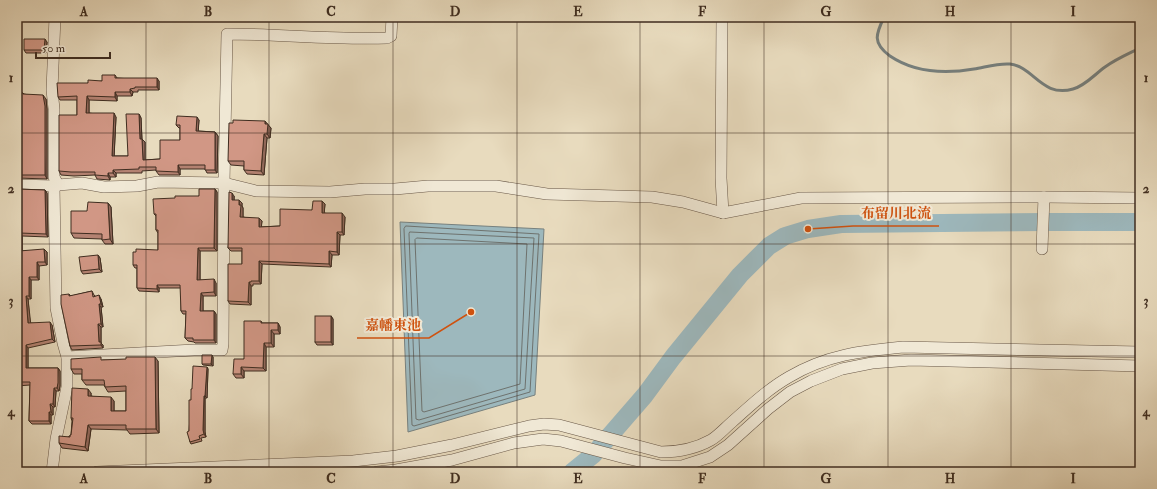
<svg xmlns="http://www.w3.org/2000/svg" width="1157" height="489" font-family="'IM FELL Double Pica','Noto Serif JP',serif">
<style>
.water{fill:#9db8bd;stroke:#77807e}
.lines{fill:none;stroke-linecap:round;stroke-linejoin:round}
.shore{stroke:#6e726e;stroke-width:1}
.stream{stroke:#77807e;stroke-width:3}
.river{stroke:#9db8bd;stroke-width:18}
.minor-casing{stroke:#695848;stroke-width:12}
.minor{stroke:#f0e8d5;stroke-width:11}
.wall{fill:#b48272;stroke:#3f2d20}
.shaded-wall{fill:#926a5d;stroke:#3f2d20}
.building{fill:#d19785;stroke:#3f2d20}
.grid{fill:none;stroke:#3f2d20;stroke-width:1;stroke-opacity:0.55}
.leader{fill:none;stroke:#cf520f;stroke-width:1.5}
.callout-dot{fill:#cf520f;stroke:#f0e8d5;stroke-width:1.5}
.callout-label{font-size:14px;text-anchor:middle;font-weight:bold;fill:#cf520f;stroke:#f0e8d5;stroke-width:4;stroke-linejoin:round;paint-order:stroke}
.neatline{fill:none;stroke:#3f2d20;stroke-width:1.5}
.grid-label{font-size:13px;text-anchor:middle;font-weight:bold;fill:#3f2d20}
</style>
<rect width="100%" height="100%" fill="#e8dbbe"/>
<filter id="stains"><feTurbulence type="fractalNoise" baseFrequency=".005" numOctaves="4"/><feColorMatrix values="0 0 0 0 .2 0 0 0 0 .09 0 0 0 0 .02 0 0 0 .5 -.17"/></filter>
<radialGradient id="worn" r=".72"><stop offset=".6" stop-color="#630" stop-opacity="0"/><stop offset="1" stop-color="#630" stop-opacity=".3"/></radialGradient>
<polygon class="water" points="400,222 544,229 535,395 408,432"/>
<g class="lines">
<g class="shore">
<polygon points="406,226 539,234 530,392 414,426 412,425 404,229"/>
<polygon points="410,232 534,238 525,389 419,420 416,419 409,234"/>
<polygon points="417,238 527,244 520,383 520,384 424,412 422,411 415,240"/>
</g>
<path class="stream" d="M884 17C876 34 872 43 890 56 915 73 945 74 974 69 986 67 998 63 1010 64 1034 67 1042 98 1073 89 1085 86 1095 74 1105 67 1116 59 1128 54 1140 48"/>
<polyline class="river" points="572,472 593,455 645,395 673,357 740,275 769,246 785,236 808,229 841,224 1046,222 1140,222"/>
<g class="minor-casing">
<g id="minor">
<polyline points="55,17 52,90 54,109 54,177 58,185"/>
<polyline points="722,17 721,178 723,213"/>
<polyline points="17,185 54,186 58,185 82,183 104,187 137,186 158,182 224,183 256,191 330,192 365,189 395,189 428,186 496,186 547,194 652,197 683,202 723,213 801,198 1044,197 1140,198"/>
<polyline points="1042,249 1044,197"/>
<path d="M67 357 194 350H222L223 344 224 183 227 34C280 34 334 40 387 38L391 36 392 17"/>
<polyline points="52,472 56,439 67,387 67,357 63,343 56,308 54,186"/>
<path d="M97 472 353 461 397 456 452 445 529 426 544 424 559 425 661 452C679 452 695 449 711 440 718 436 725 428 732 422 750 406 768 389 789 377 826 355 861 351 903 347L1140 352"/>
<polyline points="377,472 396,470 452,460 514,443 543,439 561,441 625,458 661,466 682,466 710,457 728,445 768,409 790,392 811,381 842,369 872,363 911,360 1140,366"/>
</g>
</g>
<use href="#minor" class="minor"/>
</g>
<g class="wall">
<polygon points="47,42 46,53 26,53 24,50"/>
<polygon points="115,75 117,78 159,81 159,90 138,90 138,92 133,92 132,96 117,96 117,101 89,100 89,113 116,117 114,156 128,156 139,114 141,118 142,139 145,142 145,160 160,159 180,140 180,128 179,128 176,125 199,120 198,131 215,132 218,136 217,173 207,173 205,169 180,169 180,175 159,175 156,171 156,170 142,171 142,173 116,173 116,177 110,177 110,180 97,179 95,175 74,176 61,175 59,171 77,115 77,100 60,100 58,97 88,83 102,81"/>
<polygon points="17,93 23,93 24,94 46,99 47,109 47,179 17,178"/>
<polygon points="267,124 271,128 270,138 267,138 264,175 247,174 244,170 244,166 231,165 228,161"/>
<polygon points="17,189 45,190 47,193 48,237 22,236 22,251 47,252 47,265 39,266 39,280 31,280 31,299 28,299 30,323 52,325 55,342 28,348 28,368 58,368 60,371 60,386 59,391 56,391 55,407 53,407 53,415 51,415 51,424 32,424 29,421 30,385 17,386"/>
<polygon points="215,189 217,192 217,251 200,251 200,280 216,283 216,296 203,296 203,311 214,311 216,314 216,343 195,343 194,342 188,341 185,338 186,314 183,314 181,311 181,288 159,288 159,292 139,291 137,288 137,268 135,268 133,265 158,250 158,233 156,230 156,216 154,214 199,196"/>
<polygon points="234,196 234,200 242,203 242,206 243,208 243,217 262,221 261,227 280,226 312,210 322,201 325,204 324,213 345,217 344,235 340,235 339,255 332,255 331,267 262,264 261,284 253,284 253,286 251,286 251,305 230,304 228,301 242,264 242,251 231,251 228,248"/>
<polygon points="108,203 111,207 113,244 105,244 102,240 102,239 74,238 71,233 87,211"/>
<polygon points="98,255 100,258 102,272 83,274 81,271"/>
<polygon points="92,291 94,295 95,296 101,299 103,307 101,307 103,327 101,327 101,343 103,345 103,348 72,350 70,346 69,294 71,296"/>
<polygon points="331,316 333,319 333,345 317,345 315,342"/>
<polygon points="261,321 262,323 278,323 280,327 280,334 274,334 274,347 266,347 266,371 244,371 244,378 236,378 233,374 244,359"/>
<polygon points="213,357 213,366 203,365 202,364"/>
<polygon points="103,360 158,361 159,433 130,434 127,430 91,429 88,451 62,448 59,443 71,435 72,421 71,418 91,393 91,396 114,401 114,411 126,411 126,391 108,392 105,387 104,385 86,385 82,380 82,374 74,374 71,369"/>
<polygon points="207,367 208,369 207,398 205,398 205,432 206,437 201,438 202,441 191,444 190,442 189,431 192,389"/>
</g>
<g class="shaded-wall">
<polygon points="45,39 47,42 46,53 44,50"/>
<polygon points="157,78 159,81 159,90 157,87"/>
<polygon points="130,89 133,92 132,96 130,92"/>
<polygon points="115,92 117,96 117,101 115,97"/>
<polygon points="43,95 46,99 47,109 47,179 45,175"/>
<polygon points="87,96 89,100 89,117 86,113"/>
<polygon points="114,113 116,117 114,159 112,156"/>
<polygon points="139,114 141,118 142,142 140,139"/>
<polygon points="197,117 199,120 198,135 196,131"/>
<polygon points="265,121 271,128 270,138 267,134 265,124"/>
<polygon points="215,132 218,136 217,173 215,170"/>
<polygon points="264,134 267,138 264,175 261,171"/>
<polygon points="142,139 145,142 145,163 143,160"/>
<polygon points="178,165 180,169 180,175 178,172"/>
<polygon points="113,170 116,173 116,177 113,173"/>
<polygon points="108,173 110,177 110,180 108,176"/>
<polygon points="215,189 217,192 217,251 214,248"/>
<polygon points="45,190 47,193 48,237 46,234"/>
<polygon points="232,193 234,196 234,203 232,200"/>
<polygon points="239,200 242,203 242,206 243,208 243,221 240,217"/>
<polygon points="322,201 325,204 324,216 322,213"/>
<polygon points="108,203 111,207 113,244 110,239"/>
<polygon points="342,213 345,217 344,235 342,232"/>
<polygon points="259,218 262,221 261,231 259,227"/>
<polygon points="337,232 340,235 339,255 337,252"/>
<polygon points="20,233 22,236 22,254 19,251"/>
<polygon points="198,248 200,251 200,283 197,280"/>
<polygon points="44,249 47,252 47,265 45,262"/>
<polygon points="329,251 332,255 331,267 329,264"/>
<polygon points="98,255 100,258 102,272 99,269"/>
<polygon points="259,261 262,264 261,284 259,281"/>
<polygon points="37,262 39,266 39,280 37,277"/>
<polygon points="29,277 31,280 31,299 29,296"/>
<polygon points="214,279 216,283 216,296 214,292"/>
<polygon points="249,282 251,286 251,305 248,302"/>
<polygon points="157,285 159,288 159,292 157,289"/>
<polygon points="201,293 203,296 203,314 200,311"/>
<polygon points="99,295 101,299 103,307 101,304"/>
<polygon points="26,296 28,299 31,326 28,323"/>
<polygon points="99,304 101,307 103,327 101,324"/>
<polygon points="214,311 216,314 216,343 214,340"/>
<polygon points="331,316 333,319 333,345 331,342"/>
<polygon points="50,322 52,325 55,342 52,339"/>
<polygon points="278,323 280,327 280,334 278,330"/>
<polygon points="98,324 101,327 101,343 103,345 103,348 99,342"/>
<polygon points="271,330 274,334 274,347 271,343"/>
<polygon points="264,343 266,347 266,371 263,368"/>
<polygon points="26,345 28,348 28,371 26,368"/>
<polygon points="212,355 213,357 213,366 211,364"/>
<polygon points="155,357 158,361 159,433 156,429"/>
<polygon points="207,367 208,369 207,398 205,396"/>
<polygon points="241,367 244,371 244,378 241,374"/>
<polygon points="58,368 60,371 60,386 59,391 57,388"/>
<polygon points="54,388 56,391 55,407 53,404"/>
<polygon points="88,389 91,393 91,401 88,396"/>
<polygon points="204,396 205,398 205,432 206,437 204,434 203,430"/>
<polygon points="111,397 114,401 114,416 111,411"/>
<polygon points="50,404 53,407 53,415 51,412"/>
<polygon points="49,412 51,415 51,424 49,421"/>
<polygon points="88,425 91,429 88,451 85,447"/>
</g>
<g class="building">
<polygon points="24,39 45,39 44,50 24,50"/>
<polygon points="102,75 115,75 115,78 157,78 157,87 135,87 135,88 130,89 130,92 115,92 115,97 87,96 86,113 114,113 112,156 128,156 126,114 139,114 140,139 142,139 143,160 160,159 160,140 180,140 180,125 176,125 177,116 197,117 196,131 215,132 215,170 205,170 205,165 178,165 178,172 156,171 156,167 139,167 139,169 113,170 113,173 108,173 108,176 95,175 95,172 71,172 59,171 59,115 77,115 77,96 58,97 57,83 88,83 88,80 102,81"/>
<polygon points="17,93 23,93 23,94 43,95 45,106 45,175 17,175"/>
<polygon points="233,120 265,121 265,124 268,124 267,134 264,134 261,171 244,170 244,161 228,161 229,123 233,123"/>
<polygon points="17,189 45,190 46,234 20,233 19,251 44,249 45,262 37,262 37,277 29,277 29,296 26,296 28,323 50,322 52,339 26,345 26,368 58,368 58,383 57,388 54,388 53,404 50,404 51,412 49,412 49,421 29,421 30,382 17,382"/>
<polygon points="199,189 215,189 214,248 198,248 197,280 214,279 214,292 201,293 200,311 214,311 214,340 193,340 193,338 185,338 186,311 181,311 180,285 157,285 157,289 137,288 137,265 133,265 133,252 136,252 136,249 158,250 158,230 156,230 156,214 154,214 153,199 175,198 175,196 199,196"/>
<polygon points="229,192 232,193 232,200 239,200 239,205 241,205 240,217 259,218 259,227 280,226 280,209 312,210 313,201 322,201 322,213 342,213 342,232 337,232 337,252 329,251 329,264 259,261 259,281 251,281 251,282 249,282 248,302 228,301 228,264 242,264 242,248 228,248"/>
<polygon points="88,202 108,203 110,239 102,240 102,234 71,233 71,211 87,211"/>
<polygon points="98,255 99,269 81,271 79,257"/>
<polygon points="92,291 93,297 99,295 101,304 99,304 101,324 98,324 99,342 101,342 101,345 70,346 61,304 61,295 69,294 69,296"/>
<rect x="315" y="316" width="16" height="26"/>
<polygon points="244,321 261,321 261,323 278,323 278,330 271,330 271,343 264,343 263,368 241,367 241,374 233,374 234,359 244,359"/>
<polygon points="202,355 212,355 211,364 202,364"/>
<polygon points="101,357 101,360 126,359 126,357 155,357 156,429 126,429 126,425 88,425 85,447 59,443 59,436 70,437 70,435 71,435 73,418 71,418 72,388 88,389 88,396 111,397 111,411 126,411 126,386 105,387 104,380 82,380 82,369 71,369 71,359"/>
<polygon points="193,366 207,367 205,396 204,396 203,430 204,434 199,436 200,439 190,442 187,432 189,431 189,400 191,400 191,389 192,389"/>
</g>
<path class="grid" d="M146 17V472M269 17V472M393 17V472M517 17V472M640 17V472M764 17V472M888 17V472M1011 17V472M17 133H1140M17 244H1140M17 356H1140"/>
<path class="leader" d="M808 229L853 226H939M471 312L429 338H357"/>
<g class="callout-dot">
<circle cx="808" cy="229" r="4"/>
<circle cx="471" cy="312" r="4"/>
</g>
<g class="callout-label">
<text x="896" y="218">布留川北流</text>
<text x="393" y="330">嘉幡東池</text>
</g>
<rect width="1157" height="489" fill="none" stroke="#e8dbbe" stroke-width="44"/>
<path d="M36 52v6h74v-6" fill="none" stroke="#3f2d20" stroke-width="2"/>
<text x="42" y="52" font-size="12" fill="#3f2d20" stroke="#f0e8d5" stroke-width="3" paint-order="stroke">50 m</text>
<rect x="22" y="22" width="1113" height="445" class="neatline"/>
<g class="grid-label">
<text x="84" y="16">A</text>
<text x="208" y="16">B</text>
<text x="331" y="16">C</text>
<text x="455" y="16">D</text>
<text x="578" y="16">E</text>
<text x="702" y="16">F</text>
<text x="826" y="16">G</text>
<text x="950" y="16">H</text>
<text x="1073" y="16">I</text>
<text x="11" y="82">1</text>
<text x="1146" y="82">1</text>
<text x="11" y="193">2</text>
<text x="1146" y="193">2</text>
<text x="11" y="305">3</text>
<text x="1146" y="305">3</text>
<text x="11" y="416">4</text>
<text x="1146" y="416">4</text>
<text x="84" y="483">A</text>
<text x="208" y="483">B</text>
<text x="331" y="483">C</text>
<text x="455" y="483">D</text>
<text x="578" y="483">E</text>
<text x="702" y="483">F</text>
<text x="826" y="483">G</text>
<text x="950" y="483">H</text>
<text x="1073" y="483">I</text>
</g>
<rect width="100%" height="100%" filter="url(#stains)"/>
<rect width="100%" height="100%" fill="url(#worn)"/>
</svg>
